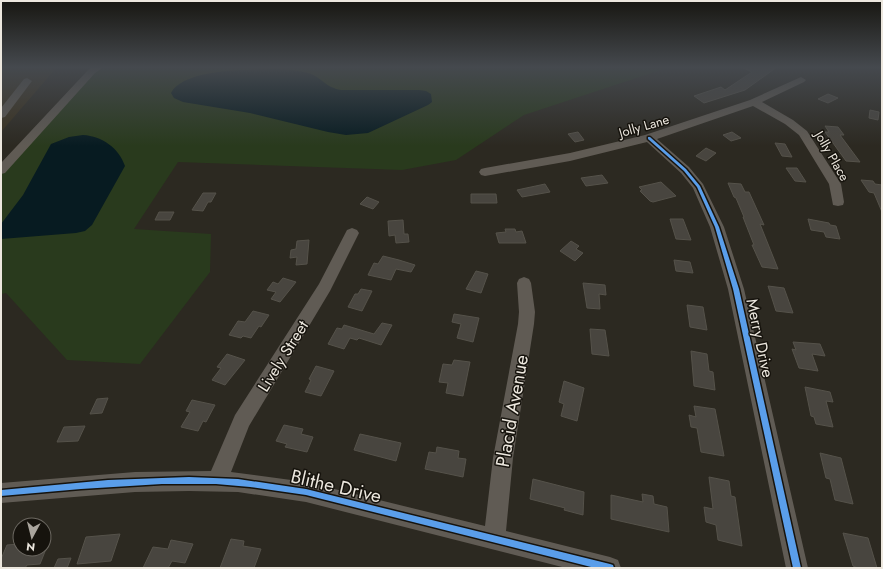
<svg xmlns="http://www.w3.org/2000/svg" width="883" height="569" font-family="Jost,sans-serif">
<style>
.built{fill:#3a311e}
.green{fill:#293a1d}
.water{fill:#071b21}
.building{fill:#48453f;stroke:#55524a}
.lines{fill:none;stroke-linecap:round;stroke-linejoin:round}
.minor{fill:#605b54;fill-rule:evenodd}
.cycleway-casing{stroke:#16130d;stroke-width:3}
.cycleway{fill:#5a9eea;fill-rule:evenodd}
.labels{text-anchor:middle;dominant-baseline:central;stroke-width:3;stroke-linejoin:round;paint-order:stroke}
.far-street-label{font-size:13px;fill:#ece7de;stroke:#16130d}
.street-label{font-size:16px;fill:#ece7de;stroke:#16130d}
.near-street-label{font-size:19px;fill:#ece7de;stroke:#16130d}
</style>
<rect width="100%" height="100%" fill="#2c2921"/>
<polygon class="built" points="1,67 57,67 1,132"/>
<polygon class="green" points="102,67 670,67 524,115 456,160 402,170 178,162 134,229 211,234 210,272 140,364 67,360 6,293 1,294 1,173 98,69"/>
<g class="water">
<path d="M241 70C264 70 289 67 311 74 323 79 325 87 341 90H419L426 91 431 94 432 102 428 105 368 133 346 135 328 132 250 113 183 102 174 98 171 93C181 74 222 71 241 70Z"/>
<path d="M83 135C102 136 119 148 125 166L92 225 85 231 76 233 1 239V224L23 195 51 144 69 137Z"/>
</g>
<g class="building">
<polygon points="741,67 777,67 745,90 704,103 694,96 721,87 725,90 752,72"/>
<polygon points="828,94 838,98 828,103 818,99"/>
<polygon points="870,110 879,112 878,120 869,118"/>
<polygon points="825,126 838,127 844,135 840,135 860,162 846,161 825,132 829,132"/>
<polygon points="578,132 584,140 575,142 568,134"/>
<polygon points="732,132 741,138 731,141 723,135"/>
<polygon points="775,143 785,144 792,157 782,156"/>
<polygon points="706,148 716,153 706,161 696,156"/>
<polygon points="786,168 797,168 806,182 795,181"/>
<polygon points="602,175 608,183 586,186 581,178"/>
<polygon points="861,180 873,181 875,184 882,185 882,212 874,193 869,192"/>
<polygon points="661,182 676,196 653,202 650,201 640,191 642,190 639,187"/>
<polygon points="728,183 741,184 745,192 749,192 764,225 760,224 778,269 762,267 752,245 754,245 743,217 744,217 736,198 734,197"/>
<polygon points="545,184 550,192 522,197 517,190"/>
<polygon points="203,193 216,193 211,202 208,202 203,211 192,210"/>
<polygon points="471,194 496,194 497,203 471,203"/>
<polygon points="367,197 379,202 373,209 360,204"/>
<polygon points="159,212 174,212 170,220 155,220"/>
<polygon points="670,219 683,219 691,240 676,239"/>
<polygon points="808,219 829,223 830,225 836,226 840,239 826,237 824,232 811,230"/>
<polygon points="403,220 404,234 408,234 409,242 396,243 395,235 389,236 388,221"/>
<polygon points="505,229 515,229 516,232 522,231 526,243 499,243 496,233 506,232"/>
<polygon points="309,240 307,264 296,265 297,257 290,258 291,250 296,249 297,241"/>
<polygon points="571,241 579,246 576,249 583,253 575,261 560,251"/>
<polygon points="383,256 399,260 415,265 411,272 396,269 391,280 368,275 374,263 378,264"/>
<polygon points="674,260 690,262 693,273 676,271"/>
<polygon points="476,271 488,274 481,293 466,289"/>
<polygon points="283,278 296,282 280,302 271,299 276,292 267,290 273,282 278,284"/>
<polygon points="583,283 605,285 606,295 599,294 600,309 587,308"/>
<polygon points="768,286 784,288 793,313 776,311"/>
<polygon points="361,289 372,291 362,311 348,307 355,294 358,294"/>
<polygon points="687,305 703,307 707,330 690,327"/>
<polygon points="253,311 269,315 261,327 259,326 251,338 243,336 241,338 229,335 238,321 245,322"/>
<polygon points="454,314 479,318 473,342 457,338 461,324 452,322"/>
<polygon points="382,323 392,325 381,345 359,338 357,340 350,338 344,349 328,344 337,328 342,329 344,325 374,334"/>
<polygon points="590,329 605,330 609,356 592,354"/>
<polygon points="793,342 820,344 825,356 812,354 818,371 799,368 792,349 796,350"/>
<polygon points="691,351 707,354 709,371 713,372 715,390 694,386"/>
<polygon points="227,354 245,360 225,385 212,380 221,368 217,367"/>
<polygon points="454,360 470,362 463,396 446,393 448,383 439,382 443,364 452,365"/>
<polygon points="316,366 334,371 321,396 305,392 311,380 309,379"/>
<polygon points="564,381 584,388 577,421 561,416 564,404 559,402"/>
<polygon points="805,387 830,392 833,402 826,401 833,427 816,424 814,417 811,416"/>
<polygon points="108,398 102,413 90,414 97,399"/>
<polygon points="192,400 215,405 206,422 203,421 198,431 181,427 190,412 186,411"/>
<polygon points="694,406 715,409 724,456 701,452 697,428 691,427 689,415 696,417"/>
<polygon points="284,425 303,429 301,434 313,437 307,452 285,447 287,444 276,441"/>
<polygon points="85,426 78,441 57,442 64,427"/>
<polygon points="360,434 401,443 396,461 354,450"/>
<polygon points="437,447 459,451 458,458 466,459 463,477 425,469 429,452 436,453"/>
<polygon points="820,453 841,458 853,504 835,500 830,479 826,478"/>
<polygon points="709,477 729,481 731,496 735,497 742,546 718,540 716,525 706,522 704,507 713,509"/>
<polygon points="533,479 584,492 583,515 564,510 565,508 530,499"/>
<polygon points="642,494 653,496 654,504 667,507 669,532 611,519 611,495 643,502"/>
<polygon points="843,533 868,538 877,568 858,568 853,566"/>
<polygon points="120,534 111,561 77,564 86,537"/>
<polygon points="231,539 244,541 243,546 261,549 254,568 220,568"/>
<polygon points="171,540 193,544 185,563 172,561 168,568 143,568 153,547 168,549"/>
<polygon points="20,544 20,549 46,549 40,564 27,565 25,568 1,568 1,559 7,545"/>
<polygon points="71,558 67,568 54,568 58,559"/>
</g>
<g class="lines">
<g class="minor">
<polygon points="93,67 104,67 95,73 5,173 1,174 1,163 89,69"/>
<polygon points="801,77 806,80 804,82 762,102 793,120 807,131 841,184 844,202 843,205 838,206 833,205 829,184 799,135 785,124 753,106 657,139 689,167 703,184 724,227 744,289 808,568 786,568 728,289 710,227 693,188 681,173 647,142 570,161 485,176 481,175 479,172 481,169 485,168 570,153 645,135 750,100"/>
<polygon points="27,78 32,81 5,117 1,118 1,108 24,79"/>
<polygon points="352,228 357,230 359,233 330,291 249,426 231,472 306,482 485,526 493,458 518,324 519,312 517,283 519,279 524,277 529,279 531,283 535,312 534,324 513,458 506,531 610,557 618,560 621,568 566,568 306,502 238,492 189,491 135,492 1,503 1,483 135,472 211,471 235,415 319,284 347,230"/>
</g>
<g class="cycleway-casing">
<g id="cycleway">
<polygon points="648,137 650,137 686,169 700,186 719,227 739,289 801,568 793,568 733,289 715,227 697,187 684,171 648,139"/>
<polygon points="189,477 238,479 306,489 610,564 613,565 614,568 595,568 306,495 250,487 216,484 162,484 81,489 1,496 1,490 108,480"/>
</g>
</g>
<use href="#cycleway" class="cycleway"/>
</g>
<linearGradient id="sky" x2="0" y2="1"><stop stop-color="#181712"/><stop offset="0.46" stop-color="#45494e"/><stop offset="1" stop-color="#45494e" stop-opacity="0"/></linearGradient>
<rect width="883" height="146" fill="url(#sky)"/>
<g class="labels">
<g class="far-street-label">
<text transform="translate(644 126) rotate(-16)">Jolly Lane</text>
<text transform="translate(832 156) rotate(60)">Jolly Place</text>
</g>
<g class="street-label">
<text transform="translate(760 338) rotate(78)">Merry Drive</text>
<text transform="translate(283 356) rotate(-58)">Lively Street</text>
</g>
<g class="near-street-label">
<text transform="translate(512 411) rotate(-80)">Placid Avenue</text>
<text transform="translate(336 486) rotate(13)">Blithe Drive</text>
</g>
</g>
<rect width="883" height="569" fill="none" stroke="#ece7de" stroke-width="4"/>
<g transform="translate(32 537) rotate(187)"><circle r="19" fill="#16130d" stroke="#6c6861"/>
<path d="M0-3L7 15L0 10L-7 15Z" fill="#a9a49c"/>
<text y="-6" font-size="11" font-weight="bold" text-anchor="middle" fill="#ece7de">N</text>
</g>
</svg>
